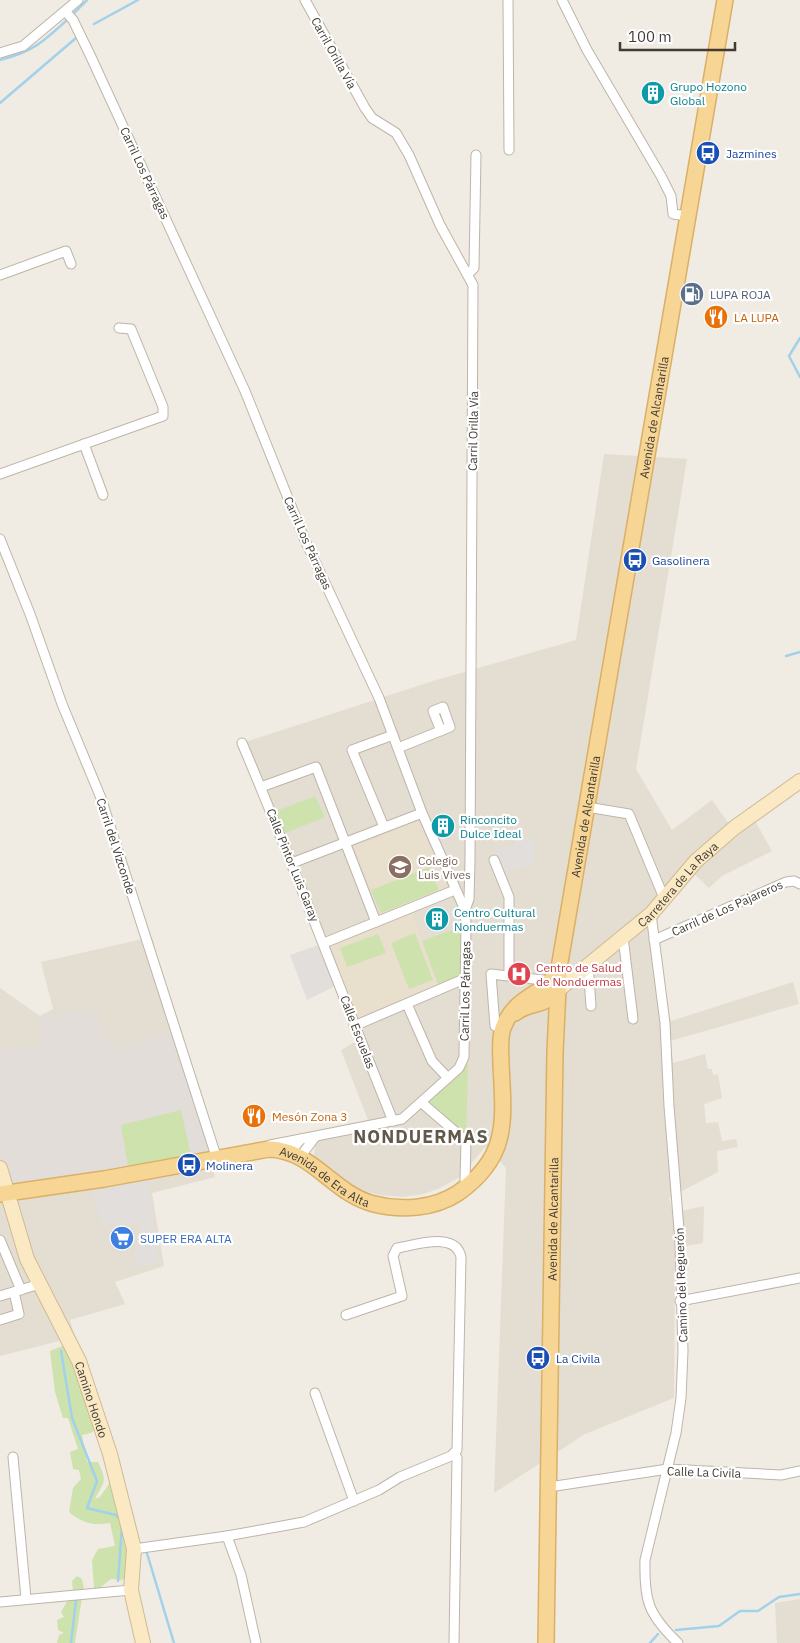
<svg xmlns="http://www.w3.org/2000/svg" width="800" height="1643" font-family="'IBM Plex Sans',sans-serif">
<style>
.residential{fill:#e4ddd1}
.industrial{fill:#e2ddd8}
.education{fill:#e9dfcd}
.green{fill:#cee2ad}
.parking{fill:#e1dedb}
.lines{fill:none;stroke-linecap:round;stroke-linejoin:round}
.stream{stroke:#a2d1ea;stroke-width:2.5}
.street-casing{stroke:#beb5a9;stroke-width:11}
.secondary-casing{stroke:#cdbb95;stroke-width:16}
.primary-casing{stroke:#dab066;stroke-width:18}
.street{stroke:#fff;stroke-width:9}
.secondary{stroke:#fae9c2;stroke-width:14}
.primary{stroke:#f7d595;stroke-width:15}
.labels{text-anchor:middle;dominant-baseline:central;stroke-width:4.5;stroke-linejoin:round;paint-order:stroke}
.street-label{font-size:12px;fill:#413b34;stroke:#fff}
.culture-label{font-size:12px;fill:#0d838f;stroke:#fff;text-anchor:start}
.transit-label{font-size:12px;fill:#164399;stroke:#fff;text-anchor:start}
.service-label{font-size:12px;fill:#4e5e75;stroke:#fff;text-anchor:start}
.food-label{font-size:12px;fill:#c56008;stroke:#fff;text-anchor:start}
.education-label{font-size:12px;fill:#785e54;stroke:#fff;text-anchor:start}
.health-label{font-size:12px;fill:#be3a42;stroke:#fff;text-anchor:start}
.shop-label{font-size:12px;fill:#366cbe;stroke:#fff;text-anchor:start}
.district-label{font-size:18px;font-weight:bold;letter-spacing:1px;fill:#63584c;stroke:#fff}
</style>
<rect width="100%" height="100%" fill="#f0ebe3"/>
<g class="residential">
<polygon points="604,454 687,459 636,769 672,830 712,800 734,831 755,821 772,851 722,876 709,888 689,869 651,914 665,1023 793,982 799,1004 670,1041 673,1063 705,1054 708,1069 712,1069 713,1075 718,1074 722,1098 704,1104 706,1123 718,1122 722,1141 736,1139 738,1147 717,1151 718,1172 669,1198 673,1213 704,1206 703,1243 675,1248 674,1398 585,1434 494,1493 506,1168 486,1146 460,1177 440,1188 424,1194 403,1197 379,1195 358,1189 314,1156 316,1131 368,1120 341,1050 355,1042 261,787 239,744 433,681 576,640"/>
<polygon points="152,937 215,1177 152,1193 164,1266 115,1282 125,1304 70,1320 75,1337 0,1356 0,988 40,1016 53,1009 41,962"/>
<polygon points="800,1599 800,1643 777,1643 775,1603"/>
</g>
<polygon class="industrial" points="95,1009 111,1049 175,1031 215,1159 6,1193 0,1168 0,1050 41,1046 40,1017"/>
<g class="education">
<polygon points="418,821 447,887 381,913 354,847"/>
<polygon points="412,914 439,987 356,1022 331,946"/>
</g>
<g class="green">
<polygon points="315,796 325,817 283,834 274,812"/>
<polygon points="429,867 439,890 381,913 371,890"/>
<polygon points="460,927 460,978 439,987 422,941"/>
<polygon points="415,933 433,980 409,989 391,943"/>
<polygon points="378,934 386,953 347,967 340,948"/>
<polygon points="468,1064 466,1141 422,1103 440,1086 446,1088"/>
<polygon points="181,1110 191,1156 128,1166 121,1125"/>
<path d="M65 1345 73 1356 98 1426 91 1433 82 1435 87 1462H98C108 1483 104 1480 95 1499L100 1497 111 1481 131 1550 127 1577 122 1580 111 1579 97 1590 83 1591 75 1643H57L59 1635 64 1633 58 1630 57 1620 64 1617 61 1612 73 1591 72 1581 77 1576 82 1579 84 1589H94L92 1560 98 1549 115 1546 110 1523C94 1526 82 1523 69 1512L73 1488 81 1479 79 1470 73 1469 70 1452 78 1449 68 1418H63L55 1392 50 1351Z"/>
</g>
<g class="parking">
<polygon points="534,835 533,865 500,873 491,854"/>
<polygon points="324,943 339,984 307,1000 290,955"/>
<polygon points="148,1177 159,1262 132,1269 135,1252 139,1250 140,1221 102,1226 90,1187"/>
</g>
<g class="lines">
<g class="stream">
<polyline points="72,15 87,0"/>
<polyline points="94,24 138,0"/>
<path d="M0 60C34 51 43 42 68 19"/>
<polyline points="0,103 76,38"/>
<polyline points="800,338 789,356 800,377"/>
<polyline points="786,656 800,652"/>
<polyline points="61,1351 72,1418 97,1481 87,1508 116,1515 120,1519"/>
<polyline points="146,1550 174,1643"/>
<polyline points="118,1581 122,1526"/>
<polyline points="676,1630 719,1626 740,1611 758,1611 779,1597 800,1594"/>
<polyline points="71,1643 76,1600"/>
<polyline points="650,1643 658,1634"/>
</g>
<g class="street-casing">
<g id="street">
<polyline points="305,0 365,108 372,118 396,133 409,155 440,225 473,285 470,862 469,899 465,910"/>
<polyline points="508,0 509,150"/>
<polyline points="562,0 587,50 661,176 671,196 673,214 688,216"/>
<polyline points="65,11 73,20 91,57 245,391 304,538 379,698 422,813 465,910 466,924 464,1057 459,1068 402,1119 301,1139 295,1146 294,1155"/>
<polyline points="0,53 23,46 78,0"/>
<polyline points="468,274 474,268 476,155"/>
<polyline points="0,275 66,251 71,264"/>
<polyline points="84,444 103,495"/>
<polyline points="0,474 163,416 163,407 131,329 119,328"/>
<polyline points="0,539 30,614 62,704 101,798 217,1159"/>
<path d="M242 743C295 868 342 995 393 1121"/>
<polyline points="398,748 450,727 443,707 433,711 441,731"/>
<polyline points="261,787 316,767 376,922"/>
<polyline points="587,807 629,814 664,898"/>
<polyline points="384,827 352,750 393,735"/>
<polyline points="494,860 509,897 509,975"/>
<polyline points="292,863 422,813"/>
<path d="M651 914 665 1023 669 1106 680 1242 683 1351 681 1398 676 1433 645 1560C644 1601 648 1614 678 1643"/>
<polyline points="623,937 633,1019"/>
<polyline points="654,940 786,882 794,881 800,884"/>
<polyline points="324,943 455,890"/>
<polyline points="588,964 591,1006"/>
<polyline points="407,1004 432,1061 448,1078"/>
<polyline points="354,1026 464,979"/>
<polyline points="495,1026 491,974 543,980 550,983"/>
<polyline points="422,1103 466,1141 465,1180"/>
<polyline points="270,1145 301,1139"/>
<polyline points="300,1157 315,1137"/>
<polyline points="0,1240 21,1290"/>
<polyline points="0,1296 40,1284"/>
<polyline points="680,1301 800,1278"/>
<polyline points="0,1320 19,1314 14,1292"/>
<polyline points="315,1393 354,1501"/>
<polyline points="13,1457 26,1598"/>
<polyline points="549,1487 668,1469 781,1475 800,1471"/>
<path d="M227 1536 304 1522 379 1490 400 1477 451 1456 457 1450 461 1257C456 1231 416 1245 397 1248L393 1256 402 1296 346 1315"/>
<polyline points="134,1549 227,1536 241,1575 256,1643"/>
<polyline points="0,1602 131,1590"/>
<polyline points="454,1643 457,1458 454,1453"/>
</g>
</g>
<g class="secondary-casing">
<g id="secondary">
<path id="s1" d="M558 990 651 914 696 861 734 828 800 781"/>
<path id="s2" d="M0 1168 27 1259 79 1361 110 1454 134 1549 131 1590 143 1643"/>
</g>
</g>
<g class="primary-casing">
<g id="primary">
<path d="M515 1013C532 1000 540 1010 558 990"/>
<path id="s3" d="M0 1194 104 1179 269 1149C313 1150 333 1194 374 1204 401 1211 434 1209 458 1193 509 1157 504 1122 501 1065 501 1053 499 1039 503 1028 516 993 545 997 559 969"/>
<path id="s4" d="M546 1643 555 1052 559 968 725 0"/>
</g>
</g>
<use href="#street" class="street"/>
<use href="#secondary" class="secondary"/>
<use href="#primary" class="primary"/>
</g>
<defs>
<g id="building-disc" transform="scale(1.25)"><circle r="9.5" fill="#0f9aa8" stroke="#fff"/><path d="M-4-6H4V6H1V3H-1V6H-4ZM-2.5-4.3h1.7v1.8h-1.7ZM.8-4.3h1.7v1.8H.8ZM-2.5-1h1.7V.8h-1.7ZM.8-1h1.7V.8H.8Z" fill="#fff"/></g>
<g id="bus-disc" transform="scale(1.25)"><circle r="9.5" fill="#1a4fb4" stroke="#fff"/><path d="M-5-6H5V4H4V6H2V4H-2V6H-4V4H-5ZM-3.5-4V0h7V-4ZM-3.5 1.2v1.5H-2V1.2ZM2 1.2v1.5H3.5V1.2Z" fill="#fff"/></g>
<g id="fuel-disc" transform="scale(1.25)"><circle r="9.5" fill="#5c6f8a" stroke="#fff"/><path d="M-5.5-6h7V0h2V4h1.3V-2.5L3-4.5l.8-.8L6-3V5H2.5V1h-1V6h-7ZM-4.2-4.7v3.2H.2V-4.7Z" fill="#fff"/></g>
<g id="restaurant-disc" transform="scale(1.25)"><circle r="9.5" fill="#e8710a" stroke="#fff"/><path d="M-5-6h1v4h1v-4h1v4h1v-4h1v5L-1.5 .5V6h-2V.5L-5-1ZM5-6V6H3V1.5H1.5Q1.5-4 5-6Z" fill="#fff"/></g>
<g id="school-disc" transform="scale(1.25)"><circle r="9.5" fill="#8d6e63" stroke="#fff"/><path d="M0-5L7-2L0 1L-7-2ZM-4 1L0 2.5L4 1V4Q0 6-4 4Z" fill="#fff"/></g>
<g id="hospital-disc" transform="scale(1.25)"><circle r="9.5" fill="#e0444e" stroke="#fff"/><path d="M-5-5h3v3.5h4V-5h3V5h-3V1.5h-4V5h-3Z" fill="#fff"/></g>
<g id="supermarket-disc" transform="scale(1.25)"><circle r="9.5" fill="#3f7fe0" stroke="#fff"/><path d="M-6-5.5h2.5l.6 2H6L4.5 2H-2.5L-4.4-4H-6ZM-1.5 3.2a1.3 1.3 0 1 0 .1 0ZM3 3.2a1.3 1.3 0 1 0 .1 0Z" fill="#fff"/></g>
</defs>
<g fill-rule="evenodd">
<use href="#building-disc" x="653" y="93"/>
<use href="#bus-disc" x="708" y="153"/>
<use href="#fuel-disc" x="692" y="294"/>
<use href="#restaurant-disc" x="716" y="317"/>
<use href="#bus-disc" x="635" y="560"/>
<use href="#building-disc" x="443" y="826"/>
<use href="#school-disc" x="400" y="867"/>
<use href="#building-disc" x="437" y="919"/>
<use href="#hospital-disc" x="519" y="974"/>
<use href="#restaurant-disc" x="254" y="1116"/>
<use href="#bus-disc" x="189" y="1165"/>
<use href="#supermarket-disc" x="122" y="1238"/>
<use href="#bus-disc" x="538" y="1358"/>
</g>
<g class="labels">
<g class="street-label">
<text transform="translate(334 53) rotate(61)">Carril Orilla Vía</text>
<text transform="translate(145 173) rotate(65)">Carril Los Párragas</text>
<text stroke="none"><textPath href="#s4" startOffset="1234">Avenida de Alcantarilla</textPath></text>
<text transform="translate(473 431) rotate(-89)">Carril Orilla Vía</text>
<text transform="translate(308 543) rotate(66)">Carril Los Párragas</text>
<text stroke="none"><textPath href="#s4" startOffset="829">Avenida de Alcantarilla</textPath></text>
<text transform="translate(116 846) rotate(72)">Carril del Vizconde</text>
<text transform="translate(293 865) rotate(68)">Calle Pintor Luis Garay</text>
<text stroke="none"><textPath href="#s1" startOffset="160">Carretera de La Raya</textPath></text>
<text transform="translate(727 908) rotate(-24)">Carril de Los Pajareros</text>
<text transform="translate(465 991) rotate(-89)">Carril Los Párragas</text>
<text transform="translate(358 1032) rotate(69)">Calle Escuelas</text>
<text stroke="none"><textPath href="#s3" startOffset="336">Avenida de Era Alta</textPath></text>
<text stroke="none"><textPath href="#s4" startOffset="424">Avenida de Alcantarilla</textPath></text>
<text transform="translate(681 1285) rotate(-92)">Camino del Reguerón</text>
<text stroke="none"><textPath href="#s2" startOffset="250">Camino Hondo</textPath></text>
<text transform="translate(704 1472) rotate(2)">Calle La Civila</text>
</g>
<g class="culture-label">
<text x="670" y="86">Grupo Hozono<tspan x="670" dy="14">Global</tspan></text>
<text x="460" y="819">Rinconcito<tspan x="460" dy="14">Dulce Ideal</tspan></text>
<text x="454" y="912">Centro Cultural<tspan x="454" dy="14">Nonduermas</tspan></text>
</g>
<g class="transit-label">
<text x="726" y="153">Jazmines</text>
<text x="652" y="560">Gasolinera</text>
<text x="206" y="1165">Molinera</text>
<text x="556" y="1358">La Civila</text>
</g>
<g class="service-label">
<text x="710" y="294">LUPA ROJA</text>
</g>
<g class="food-label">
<text x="734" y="317">LA LUPA</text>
<text x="272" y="1116">Mesón Zona 3</text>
</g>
<g class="education-label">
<text x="418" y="860">Colegio<tspan x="418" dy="14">Luis Vives</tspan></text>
</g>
<g class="health-label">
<text x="536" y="967">Centro de Salud<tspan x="536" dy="14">de Nonduermas</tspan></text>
</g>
<g class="shop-label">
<text x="140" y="1238">SUPER ERA ALTA</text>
</g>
<g class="district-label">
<text x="421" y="1136">NONDUERMAS</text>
</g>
</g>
<path d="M620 42v8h115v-8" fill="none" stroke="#413b34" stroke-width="2.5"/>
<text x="628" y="42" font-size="15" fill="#413b34" stroke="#ffffff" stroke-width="4" paint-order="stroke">100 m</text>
</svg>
